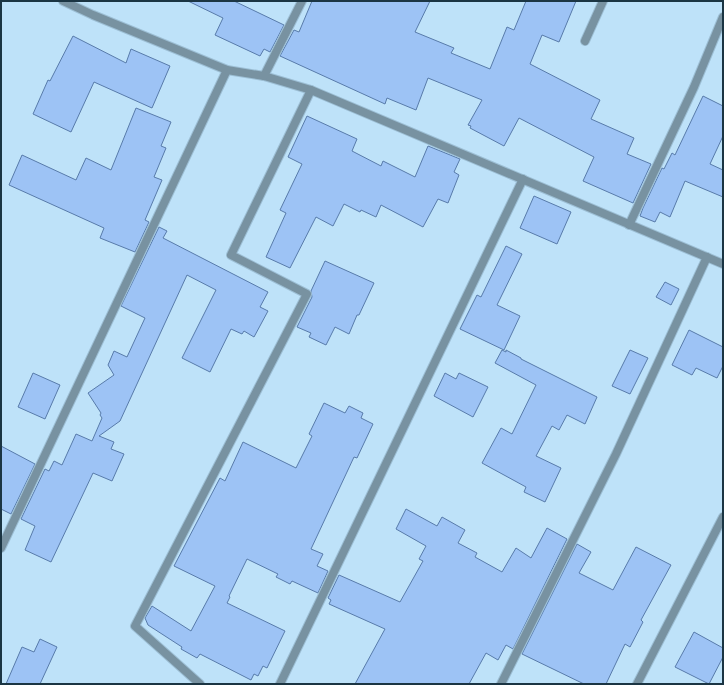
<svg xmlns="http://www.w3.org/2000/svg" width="724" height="685" viewBox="0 0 724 685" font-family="Raleway,sans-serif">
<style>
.building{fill:#9dc3f5;stroke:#587baa}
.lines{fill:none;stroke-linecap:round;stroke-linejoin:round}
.lane-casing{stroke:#9dbfd5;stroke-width:10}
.street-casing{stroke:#9dbfd5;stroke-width:10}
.lane{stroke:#7892a1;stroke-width:8}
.street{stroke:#7892a1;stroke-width:8}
</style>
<rect width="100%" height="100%" fill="#bee2f9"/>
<g class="building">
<polygon points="188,1 234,1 284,25 270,52 264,49 260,56 215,35 223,18"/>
<polygon points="312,1 430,1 415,32 454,48 451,53 490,69 507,27 514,30 526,1 576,1 559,42 542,35 530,64 600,100 591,119 634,138 627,154 651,164 633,203 583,181 594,157 519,118 504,146 470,128 471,126 468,125 482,100 428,78 416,110 387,98 385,104 280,56 294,30 299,32"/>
<polygon points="73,36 126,63 131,49 170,66 152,108 94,82 71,132 33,114 48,80 50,81"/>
<polygon points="703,96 723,106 723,136 710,164 723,170 723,197 685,181 670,217 660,212 655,222 640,216 643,208 662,168 664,169 672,153 675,155"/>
<polygon points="136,108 171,122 161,146 166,148 154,177 162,180 145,220 149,222 135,252 100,238 104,228 9,185 22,155 76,180 86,158 111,170"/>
<polygon points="307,116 357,139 352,151 381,166 383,161 415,177 428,146 460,159 454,172 459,175 448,203 438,199 423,227 381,205 376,217 361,210 360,212 344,204 333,226 316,217 290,268 266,257 286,213 280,210 302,164 288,157"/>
<polygon points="534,196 571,212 557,244 520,228"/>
<polygon points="159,227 167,231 163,238 268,292 260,307 268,311 254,337 244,331 242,334 231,329 210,372 182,358 216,290 187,275 120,421 99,436 114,442 111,449 124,454 112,481 93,473 51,562 25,550 35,526 21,519 45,469 49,471 54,461 62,465 76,434 92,441 102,418 100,415 101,413 88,393 114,375 108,365 114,351 127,357 145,318 121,306"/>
<polygon points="506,246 522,254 497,305 520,316 504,350 460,329 477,295 481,297"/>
<polygon points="325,261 374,283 359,315 357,315 349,334 335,327 326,345 309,337 311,333 297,327 312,297 311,291"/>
<polygon points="665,282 679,289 671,305 656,297"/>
<polygon points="689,330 723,347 723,366 717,378 696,368 692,375 672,365"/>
<polygon points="502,350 506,352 506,350 521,358 521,359 597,397 585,424 567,415 559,430 552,426 536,456 561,468 545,502 524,492 526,487 482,463 501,428 512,434 536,385 495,363"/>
<polygon points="630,350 648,358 630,394 612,386"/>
<polygon points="33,373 60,385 45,419 18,407"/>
<polygon points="445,373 456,379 459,373 488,387 473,417 434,396"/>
<polygon points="324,403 345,413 349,406 363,413 361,418 373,424 357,458 354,457 311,549 323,554 317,566 328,571 318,593 292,581 290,584 276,577 278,574 247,559 229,596 230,597 227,603 285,631 267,668 263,666 258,676 254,674 251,680 200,654 197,658 181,649 182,647 148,625 145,618 152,606 191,631 215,586 174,566 220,478 225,481 243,442 296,468 312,436 309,434"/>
<polygon points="1,446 35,464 11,514 1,509"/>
<polygon points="406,509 437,526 442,517 465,530 458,543 477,553 475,557 502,572 516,548 531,558 547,528 567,539 513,649 506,645 498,660 486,653 469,684 355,684 385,629 329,604 331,600 328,598 339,575 400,602 423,561 419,559 426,546 396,529"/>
<polygon points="577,544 591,552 579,573 613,590 636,547 671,565 641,620 643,622 630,647 625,644 606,684 584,684 522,654"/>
<polygon points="694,632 723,648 723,657 709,684 675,667"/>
<polygon points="40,639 57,647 40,684 6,684 22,647 34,652"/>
</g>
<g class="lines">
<defs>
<polyline id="lane" points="1,548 227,70"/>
<g id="street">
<polyline points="63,1 93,15 227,70 264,76 311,90 723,264"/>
<polyline points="585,41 603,1"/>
<polyline points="264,76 302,1"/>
<polyline points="629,225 694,87 723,17"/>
<polyline points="200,684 135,626 307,294 231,255 311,90"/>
<polyline points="280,684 523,179"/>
<polyline points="501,684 616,454 707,257"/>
<polyline points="637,684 723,517"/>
</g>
</defs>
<use href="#lane" class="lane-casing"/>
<use href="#street" class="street-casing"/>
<use href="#lane" class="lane"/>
<use href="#street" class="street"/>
</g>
<rect width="724" height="685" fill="none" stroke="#1b3543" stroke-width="4"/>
</svg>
